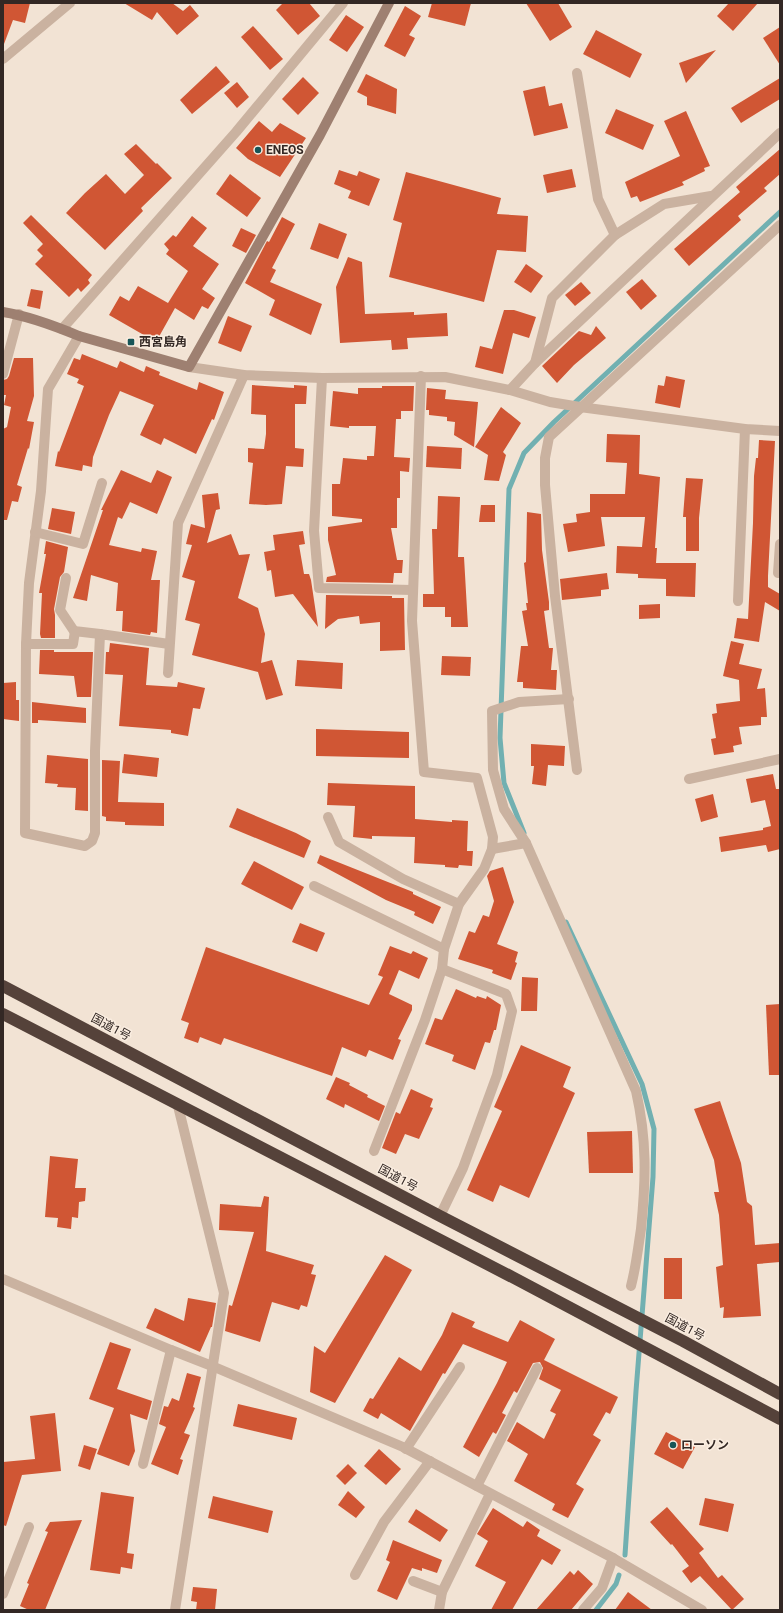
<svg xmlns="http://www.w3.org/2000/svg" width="783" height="1613" viewBox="0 0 783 1613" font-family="Roboto,'Noto Sans JP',sans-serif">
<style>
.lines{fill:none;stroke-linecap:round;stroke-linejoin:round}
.stream{stroke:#71b0b1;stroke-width:5}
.building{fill:#d05634}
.street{stroke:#cab2a0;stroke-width:10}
.secondary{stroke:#9e8071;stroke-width:10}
.highway{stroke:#55423a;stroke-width:12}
.poi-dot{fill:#175557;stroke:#faede0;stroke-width:1.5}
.labels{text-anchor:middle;stroke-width:3;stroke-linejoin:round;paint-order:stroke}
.poi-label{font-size:12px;font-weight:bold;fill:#332824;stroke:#faede0;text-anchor:start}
.street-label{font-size:12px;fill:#332824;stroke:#faede0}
</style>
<rect width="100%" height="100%" fill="#f2e3d4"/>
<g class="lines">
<g class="stream">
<polyline points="524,833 504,783 500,738 509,489 524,453 554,422 780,212"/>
<polyline points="566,922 642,1084 654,1129 653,1177 636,1391 625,1555"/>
<polyline points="596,1610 616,1584 619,1575"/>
</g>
</g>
<g class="building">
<polygon points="3,3 30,3 25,23 13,20 4,44"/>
<polygon points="124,3 172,3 183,11 190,5 199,16 177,35 157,12 152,20"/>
<polygon points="283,3 309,3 320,16 298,35 276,10"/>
<polygon points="432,3 471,3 465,26 428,17"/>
<polygon points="526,3 558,3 572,27 550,41"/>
<polygon points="729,3 758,3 733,31 717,16"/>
<polygon points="405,6 421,16 409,35 415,38 405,57 384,46"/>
<polygon points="346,15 364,27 347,52 329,40"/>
<polygon points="253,26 283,59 270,70 241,37"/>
<polygon points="780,27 780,65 763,38"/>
<polygon points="596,30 642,54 630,78 583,54"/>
<polygon points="716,50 686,83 679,63"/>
<polygon points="216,66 230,82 192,114 180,100"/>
<polygon points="366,74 397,89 396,114 367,105 367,97 357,92"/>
<polygon points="303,77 319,93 298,115 282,99"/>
<polygon points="780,78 780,99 741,123 731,108"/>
<polygon points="237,82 249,97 237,108 224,93"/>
<polygon points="545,86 549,106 562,103 568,128 534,136 523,91"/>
<polygon points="616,109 654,125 643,150 605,133"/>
<polygon points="686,111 710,166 704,168 705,171 682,182 684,185 640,202 637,196 631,198 625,182 680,156 664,121"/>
<polygon points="259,121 272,132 280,123 306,138 280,177 248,159 236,148"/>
<polygon points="136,144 156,164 157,163 172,178 141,208 143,211 105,250 66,213 85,193 106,174 125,194 144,175 124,154"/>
<polygon points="780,149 780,174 764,188 767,191 738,216 741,220 689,266 674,249 740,192 736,187"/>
<polygon points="572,169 576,187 547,193 543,175"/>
<polygon points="339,170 357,176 359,171 380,179 369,206 348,198 351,191 334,184"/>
<polygon points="406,172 501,198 497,214 528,216 526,252 497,250 484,302 389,277 402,223 393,220"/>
<polygon points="230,174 261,198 247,217 216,194"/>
<polygon points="31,215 92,275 88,280 90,283 81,292 78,288 69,297 35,264 43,256 37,250 43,244 23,223"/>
<polygon points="192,216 207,228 193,246 219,264 202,289 215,298 208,309 202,306 194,320 175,308 156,342 109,315 120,296 129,301 138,286 168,303 188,271 166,254 169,250 164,244 173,235 176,237"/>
<polygon points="282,217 295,224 272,268 276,270 270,282 322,304 311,335 269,315 275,300 245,283 267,241 269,242"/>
<polygon points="319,223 347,234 338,259 310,249"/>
<polygon points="241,228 256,235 246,253 232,246"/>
<polygon points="348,257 362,262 365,314 414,312 414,315 447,313 448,336 407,338 408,349 392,350 391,340 340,343 336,287"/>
<polygon points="526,264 543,276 531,293 514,282"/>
<polygon points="642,279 657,296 641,310 626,292"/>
<polygon points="581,282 591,293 575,306 565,295"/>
<polygon points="31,289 43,291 40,309 27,306"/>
<polygon points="504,310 514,310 536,317 529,338 513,333 503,374 475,367 480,346 492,349"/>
<polygon points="228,316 252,326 241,352 218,343"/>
<polygon points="596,326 606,338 574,365 557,383 542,366 579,331 591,335"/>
<polygon points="82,354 117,368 120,361 144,372 146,366 160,372 159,375 197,390 199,382 224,392 214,420 212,419 196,454 164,438 161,445 140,435 154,405 120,391 109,415 93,457 92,467 83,465 82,471 55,466 58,451 59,452 84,386 77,383 79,379 67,374 74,358 80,360"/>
<polygon points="14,358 33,358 34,396 27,421 34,422 29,449 28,448 17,485 22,487 18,502 12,501 7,520 3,520 3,429 7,427 11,407 4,405 6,395 3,395 3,380 7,379 9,376"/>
<polygon points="666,376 685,380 680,408 655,403 658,385 664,386"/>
<polygon points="252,385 294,388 294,385 307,386 306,404 295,404 295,448 304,449 303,467 286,466 282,504 266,505 249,504 253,463 248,462 248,448 264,449 266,434 266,415 251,414"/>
<polygon points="382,386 414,386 413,411 401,411 401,419 396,419 394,457 410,458 409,472 400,471 400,498 397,498 397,528 391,528 397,560 403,560 402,573 394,573 393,583 326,582 327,577 336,575 328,540 328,527 362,522 362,519 332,516 332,484 340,484 343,458 367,460 367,456 374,456 376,426 349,426 349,428 330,426 333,391 358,394 358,388 382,388"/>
<polygon points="427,388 446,390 445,399 478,402 474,447 454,435 455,422 447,421 447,417 429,415 429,410 426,410"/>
<polygon points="501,407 521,423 503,452 506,455 499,481 484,480 488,455 475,447"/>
<polygon points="607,434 640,435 639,474 660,477 655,548 657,548 656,563 696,563 695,597 666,596 666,579 638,578 638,574 616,573 617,546 642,547 645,517 601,517 605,546 568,552 563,524 577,522 576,514 590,512 590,494 625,494 627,463 606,462"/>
<polygon points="759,440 775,441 768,576 768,587 780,594 780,611 765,602 759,642 734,638 737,618 748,619 753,523 754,476 756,458 758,458"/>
<polygon points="427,446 462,448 461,469 426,467"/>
<polygon points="121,470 151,483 157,470 172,477 157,514 130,502 122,519 118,517 109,545 141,552 142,548 157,551 151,580 160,580 157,633 151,632 150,635 122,631 123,611 116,611 118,583 91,575 87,601 73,598 103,510 101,510"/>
<polygon points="686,478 703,479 699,518 699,551 686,551 686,517 683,517"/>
<polygon points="218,493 220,509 216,510 207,543 231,534 239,555 250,554 238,598 258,608 265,634 261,663 272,660 283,695 266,700 258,672 192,655 200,624 185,620 195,581 182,577 192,545 186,544 191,524 205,528 202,495"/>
<polygon points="438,496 460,497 458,557 464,557 468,627 451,627 451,617 445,617 445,607 423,607 423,594 434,594 432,529 437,529"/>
<polygon points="481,505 495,505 495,522 479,522"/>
<polygon points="52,508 75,512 71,534 48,529"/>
<polygon points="527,512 541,514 542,550 549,602 549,610 544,611 549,648 553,648 551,670 557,670 556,690 523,688 523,682 517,682 521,646 528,646 522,611 527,610 526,603 528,603 524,563 526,562"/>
<polygon points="303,531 305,544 299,545 304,574 309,574 311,580 318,627 293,594 275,597 271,570 267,571 264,552 275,550 273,535"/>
<polygon points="46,541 68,547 64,572 60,577 54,609 55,615 55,638 41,638 40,634 42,593 39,593 46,554 44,554"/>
<polygon points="607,573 609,589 601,590 601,596 562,600 560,579"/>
<polygon points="326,595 392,596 392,598 404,598 405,650 380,651 380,622 360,624 359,616 338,619 325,629"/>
<polygon points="660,604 660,618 639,619 639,605"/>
<polygon points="731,641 744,644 739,664 762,669 757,689 765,688 767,717 761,717 761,725 739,727 742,744 733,746 734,752 714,755 711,739 716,738 712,714 717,713 716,704 740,701 739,680 723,676"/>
<polygon points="110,643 149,648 146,685 177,687 178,682 205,688 200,709 193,708 188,736 171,733 171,730 119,726 123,675 105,674 106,652 109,652"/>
<polygon points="40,650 54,650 54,652 93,652 91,697 77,697 74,676 39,674"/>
<polygon points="442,656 471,657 470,676 441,675"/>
<polygon points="297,660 343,663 342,689 295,686"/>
<polygon points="16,682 16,700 19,700 19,721 3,719 3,683"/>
<polygon points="32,702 86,708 86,723 38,720 38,723 32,723"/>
<polygon points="316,729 409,732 409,758 316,756"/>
<polygon points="531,744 565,746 564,766 548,765 546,786 532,784 534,766 531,766"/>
<polygon points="124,754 159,758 157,777 122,773"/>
<polygon points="47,755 88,759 88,811 75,810 76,788 57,787 58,784 45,783"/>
<polygon points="102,760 120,761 118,802 164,803 164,826 125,825 125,822 106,821 106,817 102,816"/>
<polygon points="773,774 776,789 780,789 780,849 768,852 766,845 721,852 719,837 763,830 763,828 771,826 765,800 751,803 746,779"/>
<polygon points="328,783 415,786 415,819 452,822 452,820 468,821 467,851 473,851 472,866 459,865 458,868 445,867 445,865 414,863 415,837 372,836 372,839 353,837 355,806 327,805"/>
<polygon points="713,794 718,817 701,822 695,799"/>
<polygon points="237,808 296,833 311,841 304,858 229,827"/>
<polygon points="320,855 413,892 413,894 441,907 433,924 414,915 415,912 386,900 317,863"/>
<polygon points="254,861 304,887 292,910 241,884"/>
<polygon points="503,867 514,902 497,944 518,952 515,962 517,963 511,980 492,973 493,970 458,959 469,931 475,933 483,915 489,917 494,901 487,876 490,871"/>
<polygon points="300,923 325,933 317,952 292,942"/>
<polygon points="390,946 411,954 413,951 428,958 419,979 399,970 389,994 412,1005 412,1010 398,1039 401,1040 393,1060 369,1050 366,1057 342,1047 332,1076 224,1038 221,1045 200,1037 198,1043 184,1038 189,1023 181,1020 206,947 369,1005 383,977 378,975"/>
<polygon points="522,977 538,978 537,1011 521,1011"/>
<polygon points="456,989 476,998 477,996 486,999 487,996 501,1005 496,1030 494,1030 490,1043 485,1042 475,1070 452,1061 454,1055 425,1044 435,1018 442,1020"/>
<polygon points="780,1004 780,1075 769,1075 766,1005"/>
<polygon points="521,1045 571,1067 563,1087 575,1093 529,1198 500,1185 493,1202 467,1190 502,1111 494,1107"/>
<polygon points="336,1077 350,1083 349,1085 368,1095 367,1097 385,1106 379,1121 345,1104 344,1108 326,1099"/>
<polygon points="411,1089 433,1099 430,1107 433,1108 419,1139 405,1134 396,1154 382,1148 396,1112 400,1114"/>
<polygon points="720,1101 741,1163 747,1202 752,1206 755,1245 780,1243 780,1262 757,1264 761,1316 723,1318 724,1307 720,1308 716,1267 723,1265 719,1215 714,1192 719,1192 714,1160 694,1109"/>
<polygon points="632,1131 633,1173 589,1173 587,1132"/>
<polygon points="50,1156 78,1159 75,1188 86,1188 85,1201 79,1202 78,1218 72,1217 71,1229 57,1227 58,1218 45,1217"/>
<polygon points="264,1196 269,1197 266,1251 314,1265 311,1274 316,1275 307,1307 301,1305 299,1310 272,1302 260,1342 225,1331 229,1305 232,1306 254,1232 219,1230 220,1204 261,1207"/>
<polygon points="385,1255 412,1270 335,1403 310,1392 314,1346 325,1353"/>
<rect x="664" y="1258" width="18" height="41"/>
<polygon points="188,1298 216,1303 212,1327 211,1327 200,1352 146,1328 155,1308 184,1321"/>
<polygon points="452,1312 475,1322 472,1327 508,1342 520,1320 555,1339 544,1360 618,1397 610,1414 606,1412 593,1435 601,1440 576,1484 584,1489 568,1518 552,1510 555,1504 514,1481 528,1454 507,1441 517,1422 544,1439 556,1414 550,1411 561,1390 539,1379 543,1368 540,1362 533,1363 517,1393 514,1391 502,1413 506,1415 496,1434 493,1432 479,1457 463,1447 497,1383 507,1362 463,1344 445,1374 443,1373 410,1431 381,1413 378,1419 363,1411 370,1398 373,1399 399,1357 421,1371 442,1335"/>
<polygon points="110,1342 131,1349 117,1389 152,1401 147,1420 130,1414 135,1451 129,1466 97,1454 114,1408 89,1399"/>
<polygon points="187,1373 201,1377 193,1407 195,1408 184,1433 190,1435 180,1459 183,1460 178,1475 151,1464 166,1427 159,1424 164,1406 168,1407 172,1398 179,1401"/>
<polygon points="238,1404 297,1418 292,1440 233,1426"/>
<polygon points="55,1413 61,1471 22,1475 6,1526 3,1525 3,1462 35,1459 30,1416"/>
<polygon points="666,1432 695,1447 683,1469 654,1454"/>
<polygon points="84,1445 97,1449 90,1470 78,1466"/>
<polygon points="379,1449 401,1469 386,1485 364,1466"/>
<polygon points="348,1464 357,1473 345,1485 336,1476"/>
<polygon points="348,1491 365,1507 356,1518 338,1505"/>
<polygon points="101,1492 134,1497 127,1553 134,1554 132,1569 121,1567 120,1574 90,1570"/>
<polygon points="213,1496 273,1511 268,1533 208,1518"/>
<polygon points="705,1498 734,1504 728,1532 699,1525"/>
<polygon points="667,1507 704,1549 699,1553 718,1578 722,1575 744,1599 732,1610 700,1576 691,1583 682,1571 689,1566 672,1544 671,1545 650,1522"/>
<polygon points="493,1508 523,1527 527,1521 540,1530 537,1536 561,1550 552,1565 542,1559 512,1610 491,1610 506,1582 475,1566 488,1541 477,1534"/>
<polygon points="416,1509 448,1530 440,1542 408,1522"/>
<polygon points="82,1520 45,1610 29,1610 20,1606 29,1584 27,1583 48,1532 45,1531 50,1522"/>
<polygon points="393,1540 442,1560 437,1573 422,1568 422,1571 412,1568 397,1600 377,1591 390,1562 386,1560"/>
<polygon points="578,1570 593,1584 571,1610 536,1610 570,1571 574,1575"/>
<polygon points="193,1587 217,1589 215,1610 196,1610 197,1602 191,1601"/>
<polygon points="628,1592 652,1610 615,1610"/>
</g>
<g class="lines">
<g class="street">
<polyline points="3,59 70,3"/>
<polyline points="577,73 598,199 615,235"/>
<polyline points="62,329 236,132 343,3"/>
<polyline points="79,336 48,389 41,491 29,583 26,644 25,833 85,846 92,841 95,833 95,751 100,634 169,644"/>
<polyline points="535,363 780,133"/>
<polyline points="189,367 244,375 322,378 445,377 510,390 550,402 580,407 745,429 780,431"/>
<polyline points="3,374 19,314"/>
<polyline points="322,378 314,531 319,588 413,590"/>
<polyline points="510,390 535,363 552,298 615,235 664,204 711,196"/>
<polyline points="35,532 83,544 102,483"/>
<polyline points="780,544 778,573 780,573"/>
<polyline points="66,578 60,610 74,631 100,634"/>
<polyline points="738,601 745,429"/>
<polyline points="26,644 73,644 75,631"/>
<polyline points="168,673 178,523 244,375"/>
<path d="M569 699 519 702 492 711 493 770 504 809 526 843 636 1091C647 1140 646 1179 641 1229 638 1248 636 1267 631 1286"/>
<polyline points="577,770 555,596 545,485 545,458 549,437 780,225"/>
<polyline points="689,779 780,759"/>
<polyline points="328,817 339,842 403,879 459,904"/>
<polyline points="492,849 526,843"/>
<polyline points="314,886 444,949"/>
<polyline points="374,1151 425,1020 442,969 444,949 459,904 484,869 492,849 493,837 477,778 424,772 412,621 421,376"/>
<polyline points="440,1216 463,1168 497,1075 512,1011 506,994 442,969"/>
<polyline points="3,1279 171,1350 212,1366 403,1447 613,1558 702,1610"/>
<polyline points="406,1449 460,1367"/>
<polyline points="143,1464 171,1350"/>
<polyline points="477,1486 537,1368"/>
<polyline points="355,1575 384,1522 430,1461"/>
<polyline points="413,1581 442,1592"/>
<polyline points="3,1594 29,1527"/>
<polyline points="175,1610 224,1293 178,1106"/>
<polyline points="439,1610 442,1592 490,1494"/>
<polyline points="583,1610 602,1588 613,1558"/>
</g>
<path class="secondary" d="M3 312C29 316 55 326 79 336L189 367 320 135 389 3"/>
<g class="highway">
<polyline points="3,986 440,1216 683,1341 780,1394"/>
<polyline points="3,1014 516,1279 780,1419"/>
</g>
</g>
<g class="poi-dot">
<circle cx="258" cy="150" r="4"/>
<rect x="127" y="338" width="8" height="8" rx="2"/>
<circle cx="673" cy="1445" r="4"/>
</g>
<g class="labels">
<g class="poi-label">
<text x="266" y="154">ENEOS</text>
<text x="139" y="346">西宮島角</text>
<text x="681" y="1449">ローソン</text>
</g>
<g class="street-label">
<text transform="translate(111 1027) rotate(28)" y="4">国道1号</text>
<text transform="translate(398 1178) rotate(28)" y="4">国道1号</text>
<text transform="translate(685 1327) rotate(28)" y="4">国道1号</text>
</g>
</g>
<rect width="783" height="1613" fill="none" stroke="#332824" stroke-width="8"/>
</svg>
